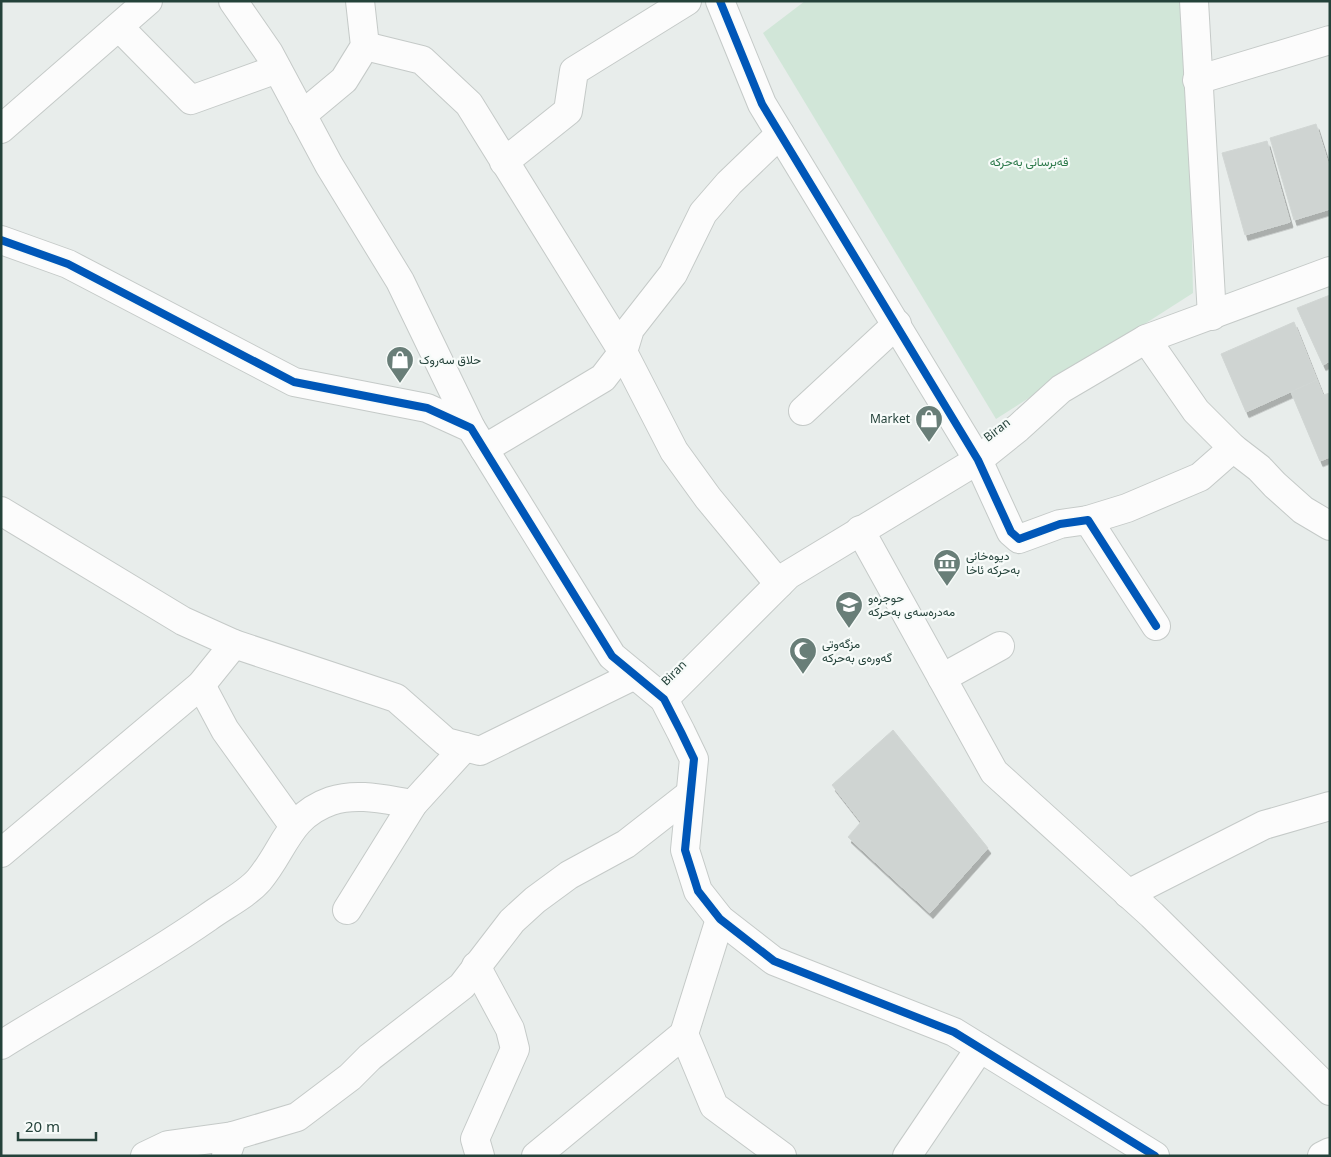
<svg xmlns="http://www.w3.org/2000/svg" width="1331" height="1157" viewBox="0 0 1331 1157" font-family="'Noto Sans',Vazirmatn,sans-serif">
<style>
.green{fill:#d1e6d8}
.building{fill:#cfd4d2;stroke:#d1d6d4;filter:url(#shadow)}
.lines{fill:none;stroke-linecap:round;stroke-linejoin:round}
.minor-casing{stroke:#c5cac8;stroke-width:30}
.minor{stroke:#fcfcfc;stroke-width:28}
.cycleway-casing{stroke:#f7fbf9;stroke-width:11}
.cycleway{stroke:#0057b8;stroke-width:8}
.labels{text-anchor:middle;stroke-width:4.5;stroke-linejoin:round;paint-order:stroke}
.park-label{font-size:12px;fill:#2d7a4b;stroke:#f7fbf9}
.poi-label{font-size:12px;fill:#24423a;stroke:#f7fbf9;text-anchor:start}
.street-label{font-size:12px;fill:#24423a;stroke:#f7fbf9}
</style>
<defs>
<filter id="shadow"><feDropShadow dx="3" dy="5.5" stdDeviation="0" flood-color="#0004"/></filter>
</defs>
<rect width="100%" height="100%" fill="#e8edeb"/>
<polygon class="green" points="805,1 1187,1 1193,293 996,419 763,33"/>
<g class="building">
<polygon points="1316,124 1330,169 1330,209 1294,220 1270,138"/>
<polygon points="1267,141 1290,222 1245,235 1222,153"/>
<polygon points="1330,295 1330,361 1323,365 1297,308"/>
<polygon points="1294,322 1317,380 1246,412 1221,354"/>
<polygon points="1317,380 1323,395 1330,393 1330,457 1320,461 1291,392"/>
<polygon points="893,730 988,848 930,913 848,837 861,822 832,785"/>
</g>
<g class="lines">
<defs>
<g id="minor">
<polyline points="233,1 269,53 329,165 400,281 471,428"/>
<polyline points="720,1 762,104 978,460 1011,532 1019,539 1060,524 1088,520 1156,626"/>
<polyline points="1194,1 1212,316"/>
<polyline points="119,27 191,100 277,69"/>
<polyline points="365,46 422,60 469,104 623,352 674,451 708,498 779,584"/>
<polyline points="1197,80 1330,40"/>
<polyline points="302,115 344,80 365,46 360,1"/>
<polyline points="1,129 148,1"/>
<polyline points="504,162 568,111 574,71 687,1"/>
<polyline points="1,240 68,264 294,382 427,408 471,428 612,656 664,699 681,732 694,759 685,850 698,891 720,919 774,961 954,1032 1155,1156"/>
<polyline points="803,411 897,324"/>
<polyline points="1233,448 1259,468 1275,485 1303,510 1330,526"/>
<polyline points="484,449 603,378 623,352 630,329 673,274 703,213 729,183 780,134"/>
<polyline points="1,511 183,621 234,644 396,698 446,742 480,751 635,675"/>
<polyline points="1088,520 1127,508 1200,477 1233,448 1196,411 1146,339"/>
<polyline points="860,530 994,772 1152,915 1330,1091"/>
<polyline points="942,678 1000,646"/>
<polyline points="201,685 225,730 293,825"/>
<polyline points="664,699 788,575 978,460 1018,428 1061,389 1146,339 1330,271"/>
<polyline points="1,853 201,685 234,644"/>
<polyline points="1128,894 1264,825 1330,806"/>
<polyline points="347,910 413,804 465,747"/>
<polyline points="476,966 510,1029 515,1049 475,1139 480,1156"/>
<polyline points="684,1034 714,1106 782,1156"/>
<path d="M1 1045C70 1002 141 964 207 918 223 906 246 895 259 880 285 849 288 816 331 801 358 792 386 800 413 804"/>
<polyline points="145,1156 168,1145 233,1136"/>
<polyline points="226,1156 233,1136 297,1117 350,1077 370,1057 462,986 512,921 535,900 569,875 626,844 690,794"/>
<polyline points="536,1156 684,1034 720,919"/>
<polyline points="907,1156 980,1048"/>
<polyline points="1322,1156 1330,1152"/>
</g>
</defs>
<use href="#minor" class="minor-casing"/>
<use href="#minor" class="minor"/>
<defs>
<g id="cycleway">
<polyline points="720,1 762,104 978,460 1011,532 1019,539 1060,524 1088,520 1156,626"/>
<polyline points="1,240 68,264 294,382 427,408 471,428 612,656 664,699 681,732 694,759 685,850 698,891 720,919 774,961 954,1032 1155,1156"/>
</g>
</defs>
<use href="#cycleway" class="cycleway-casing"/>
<use href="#cycleway" class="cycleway"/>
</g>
<defs>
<symbol id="shop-pin" viewBox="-11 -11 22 30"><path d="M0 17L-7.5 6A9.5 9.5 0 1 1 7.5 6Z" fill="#697e78" stroke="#f7fbf9"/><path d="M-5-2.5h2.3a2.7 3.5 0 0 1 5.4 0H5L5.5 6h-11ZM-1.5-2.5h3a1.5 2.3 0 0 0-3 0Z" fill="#fff"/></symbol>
<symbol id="museum-pin" viewBox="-11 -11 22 30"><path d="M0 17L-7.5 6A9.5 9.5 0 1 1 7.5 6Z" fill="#697e78" stroke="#f7fbf9"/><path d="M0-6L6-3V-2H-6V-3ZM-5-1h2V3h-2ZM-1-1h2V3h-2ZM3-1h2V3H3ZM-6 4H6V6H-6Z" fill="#fff"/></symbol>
<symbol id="school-pin" viewBox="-11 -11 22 30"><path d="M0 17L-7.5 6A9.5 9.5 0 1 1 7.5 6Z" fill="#697e78" stroke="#f7fbf9"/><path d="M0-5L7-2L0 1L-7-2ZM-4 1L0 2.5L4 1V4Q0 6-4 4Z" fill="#fff"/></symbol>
<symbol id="mosque-pin" viewBox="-11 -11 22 30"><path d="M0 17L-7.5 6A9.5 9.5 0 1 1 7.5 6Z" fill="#697e78" stroke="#f7fbf9"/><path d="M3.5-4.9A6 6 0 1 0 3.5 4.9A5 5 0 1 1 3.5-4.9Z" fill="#fff"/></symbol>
</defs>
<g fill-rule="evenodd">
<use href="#shop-pin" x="384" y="344" width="32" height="43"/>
<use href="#shop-pin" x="913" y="403" width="32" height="43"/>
<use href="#museum-pin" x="931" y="547" width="32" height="43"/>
<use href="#school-pin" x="833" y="589" width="32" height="43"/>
<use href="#mosque-pin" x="787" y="635" width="32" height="43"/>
</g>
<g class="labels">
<g class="park-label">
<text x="1029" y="166">قەبرسانی بەحرکە</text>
</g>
<g class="poi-label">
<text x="419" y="364">حلاق سەروک</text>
<text x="910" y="423" text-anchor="end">Market</text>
<text x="966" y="560">دیوەخانی<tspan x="966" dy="14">بەحرکە ئاخا</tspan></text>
<text x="868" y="602">حوجره‌و<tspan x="868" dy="14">مه‌دره‌سه‌ی به‌حرکه</tspan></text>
<text x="822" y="648">مزگەوتی<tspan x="822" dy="14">گەورەی بەحرکە</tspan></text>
</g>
<g class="street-label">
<text transform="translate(997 430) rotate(-38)" y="4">Biran</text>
<text transform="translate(674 673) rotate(-45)" y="4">Biran</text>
</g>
</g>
<rect width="1331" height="1157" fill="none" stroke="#24423a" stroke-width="5"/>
<path d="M18 1132v8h78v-8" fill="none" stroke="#24423a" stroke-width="2.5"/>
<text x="25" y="1132" font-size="15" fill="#24423a" stroke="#f7fbf9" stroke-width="4" paint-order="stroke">20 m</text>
</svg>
